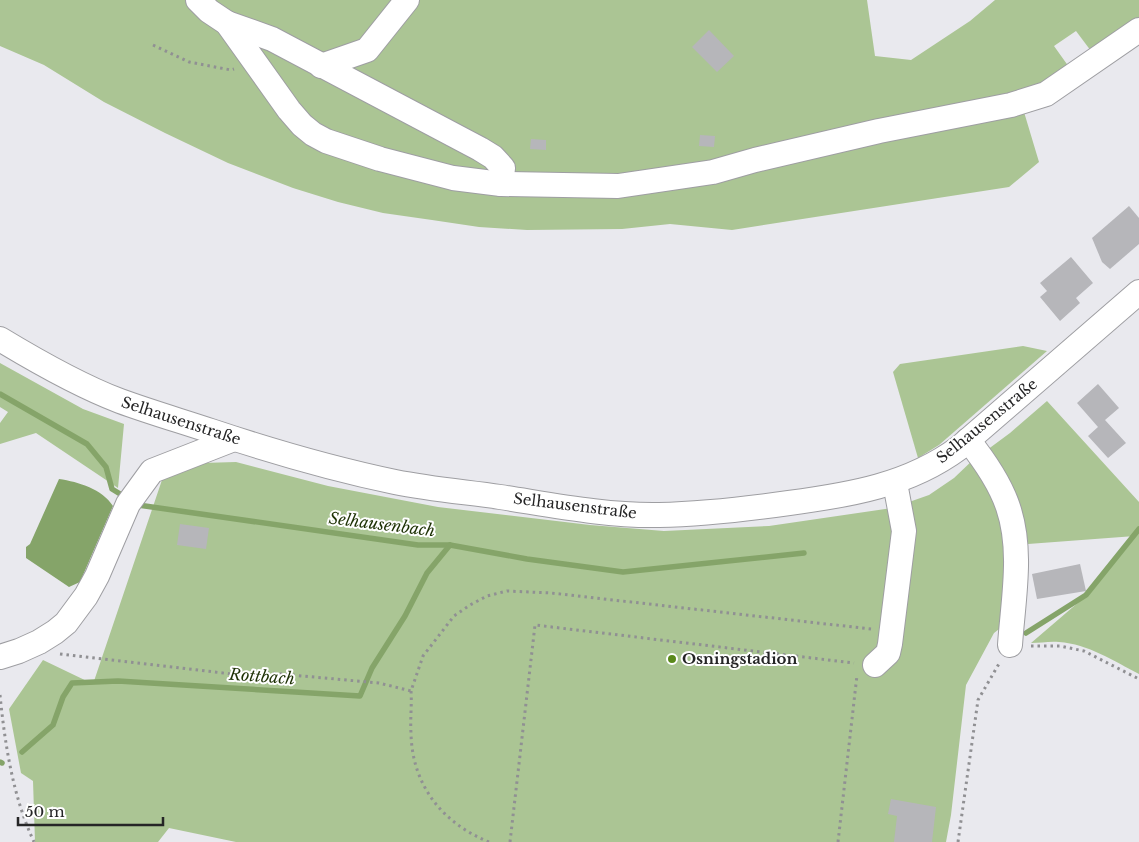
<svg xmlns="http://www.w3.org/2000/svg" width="1139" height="842" viewBox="0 0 1139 842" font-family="'Libre Baskerville',serif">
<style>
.green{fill:#abc594}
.water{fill:#85a469}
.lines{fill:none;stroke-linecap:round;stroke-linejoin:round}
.stream{stroke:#85a469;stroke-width:5.5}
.building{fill:#b6b6ba}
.minor-casing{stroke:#9e9ea2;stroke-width:26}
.path{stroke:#909093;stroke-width:3;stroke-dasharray:2.5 4;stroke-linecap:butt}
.minor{stroke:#fff;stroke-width:24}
.poi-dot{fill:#5a891b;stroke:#fff;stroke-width:2}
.labels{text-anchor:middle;stroke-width:4;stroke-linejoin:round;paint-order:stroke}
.street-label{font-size:15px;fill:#252526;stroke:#fff}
.poi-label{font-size:15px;font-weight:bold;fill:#252526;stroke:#fff;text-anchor:start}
.water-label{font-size:16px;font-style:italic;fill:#1d3104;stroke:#fff}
</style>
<rect width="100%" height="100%" fill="#e9e9ee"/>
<g class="green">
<polygon points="0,0 867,0 875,56 911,60 970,21 995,0 1139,0 1139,19 1091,51 1076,31 1054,46 1069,67 1024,112 1039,162 1009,187 732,230 670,224 622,229 527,230 479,227 432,220 383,213 338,202 293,188 228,163 165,133 104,102 44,65 0,46"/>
<polygon points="1023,346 1047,351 939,445 918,458 893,372 900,364"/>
<polygon points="0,363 83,409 124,424 118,488 36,433 0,444 0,423 8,412 0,407"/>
<path d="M1047 401 1139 502V674C1114 661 1088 644 1059 642 1050 641 1040 643 1031 643L1087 595 1135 536 1028 544 1025 525 987 450 1010 433Z"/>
<polygon points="975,458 1010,528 1003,626 994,633 966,685 951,815 946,842 236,842 169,828 158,842 35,842 33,781 21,773 9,709 43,660 93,684 163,477 202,463 236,462 328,486 438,507 590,525 664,531 769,526 892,508 929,495 954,478"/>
</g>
<path class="water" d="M59 479C79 482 102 489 113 506L80 582 69 587 26 558V547L30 544Z"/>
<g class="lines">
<g class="stream">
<polyline points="0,394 87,444 106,467 112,489 125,497"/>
<polyline points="135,503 138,505 418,545 450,545 527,559 623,572 804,553"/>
<polyline points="1026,633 1086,595 1139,529"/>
<polyline points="22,752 53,725 63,697 72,683 118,681 360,696 372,668 405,616 427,573 450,545"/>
<polyline points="0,762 2,763"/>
</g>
</g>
<g class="building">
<polygon points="709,30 734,56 717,72 692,47"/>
<polygon points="700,135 715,136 714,147 699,146"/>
<polygon points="531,139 546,140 546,150 530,149"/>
<polygon points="1129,206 1139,218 1139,244 1110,269 1102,262 1092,238"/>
<polygon points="1071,257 1093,283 1076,298 1080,303 1060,321 1040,297 1047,291 1040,283"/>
<polygon points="1098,384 1119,408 1105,420 1126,443 1108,458 1088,436 1098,427 1077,403"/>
<polygon points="180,524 209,528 206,549 177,545"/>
<polygon points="1080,564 1086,591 1037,599 1032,574"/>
<polygon points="891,799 936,807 932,842 894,842 897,816 888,814"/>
</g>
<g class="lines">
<defs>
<g id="minor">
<polyline points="198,0 209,11 227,23 289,110 302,125 313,134 326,141 380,159 453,178 501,184 618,186 713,172 755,160 879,131 1011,105 1046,94 1139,30"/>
<polyline points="227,23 272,39 480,149 493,157 503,168 501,184"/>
<polyline points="321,66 367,50 407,0"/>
<path d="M0 339C38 362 78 385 120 401 150 412 181 421 211 431 271 451 333 469 395 482 430 489 465 492 500 497 552 505 606 516 659 515 703 514 746 509 789 503 850 495 909 485 959 448L1139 292"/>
<path d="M968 440C984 460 1000 483 1008 507 1023 551 1013 600 1010 645"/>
<polyline points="0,657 19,651 39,642 55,632 66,623 86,596 97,576 128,504 152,471 234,439"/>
<polyline points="875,665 888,653 890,644 904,531 895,483"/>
</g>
</defs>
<use href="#minor" class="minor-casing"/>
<g class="path">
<polyline points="153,45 189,62 231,70 234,69"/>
<polyline points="1031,646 1060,646 1084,651 1139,679"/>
<polyline points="60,654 240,675 259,672 379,683 411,691 423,656 454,616 470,605 487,596 507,591 551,593 871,629"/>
<path d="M411 691C412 705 410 719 411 733 412 785 442 823 489 842"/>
<path d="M0 695C5 745 13 797 34 842"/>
<polyline points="510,842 535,625 854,663"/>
<polyline points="838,842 857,675"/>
<polyline points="958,842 978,700 1000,662"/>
</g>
<use href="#minor" class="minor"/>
</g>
<circle class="poi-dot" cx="672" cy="659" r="5"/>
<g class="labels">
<g class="street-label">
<text transform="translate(181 421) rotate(18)" y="5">Selhausenstraße</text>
<text transform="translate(987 421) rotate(-39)" y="5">Selhausenstraße</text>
<text transform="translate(575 506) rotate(7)" y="5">Selhausenstraße</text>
</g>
<g class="poi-label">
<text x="682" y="664">Osningstadion</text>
</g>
<g class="water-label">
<text transform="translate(382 524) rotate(7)" y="6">Selhausenbach</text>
<text transform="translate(262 676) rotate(4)" y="6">Rottbach</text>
</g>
</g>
<path d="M18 817v8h145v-8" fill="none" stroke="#252526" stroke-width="2.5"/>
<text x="25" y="817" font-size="15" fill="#252526" stroke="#ffffff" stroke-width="4" paint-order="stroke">50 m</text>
</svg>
